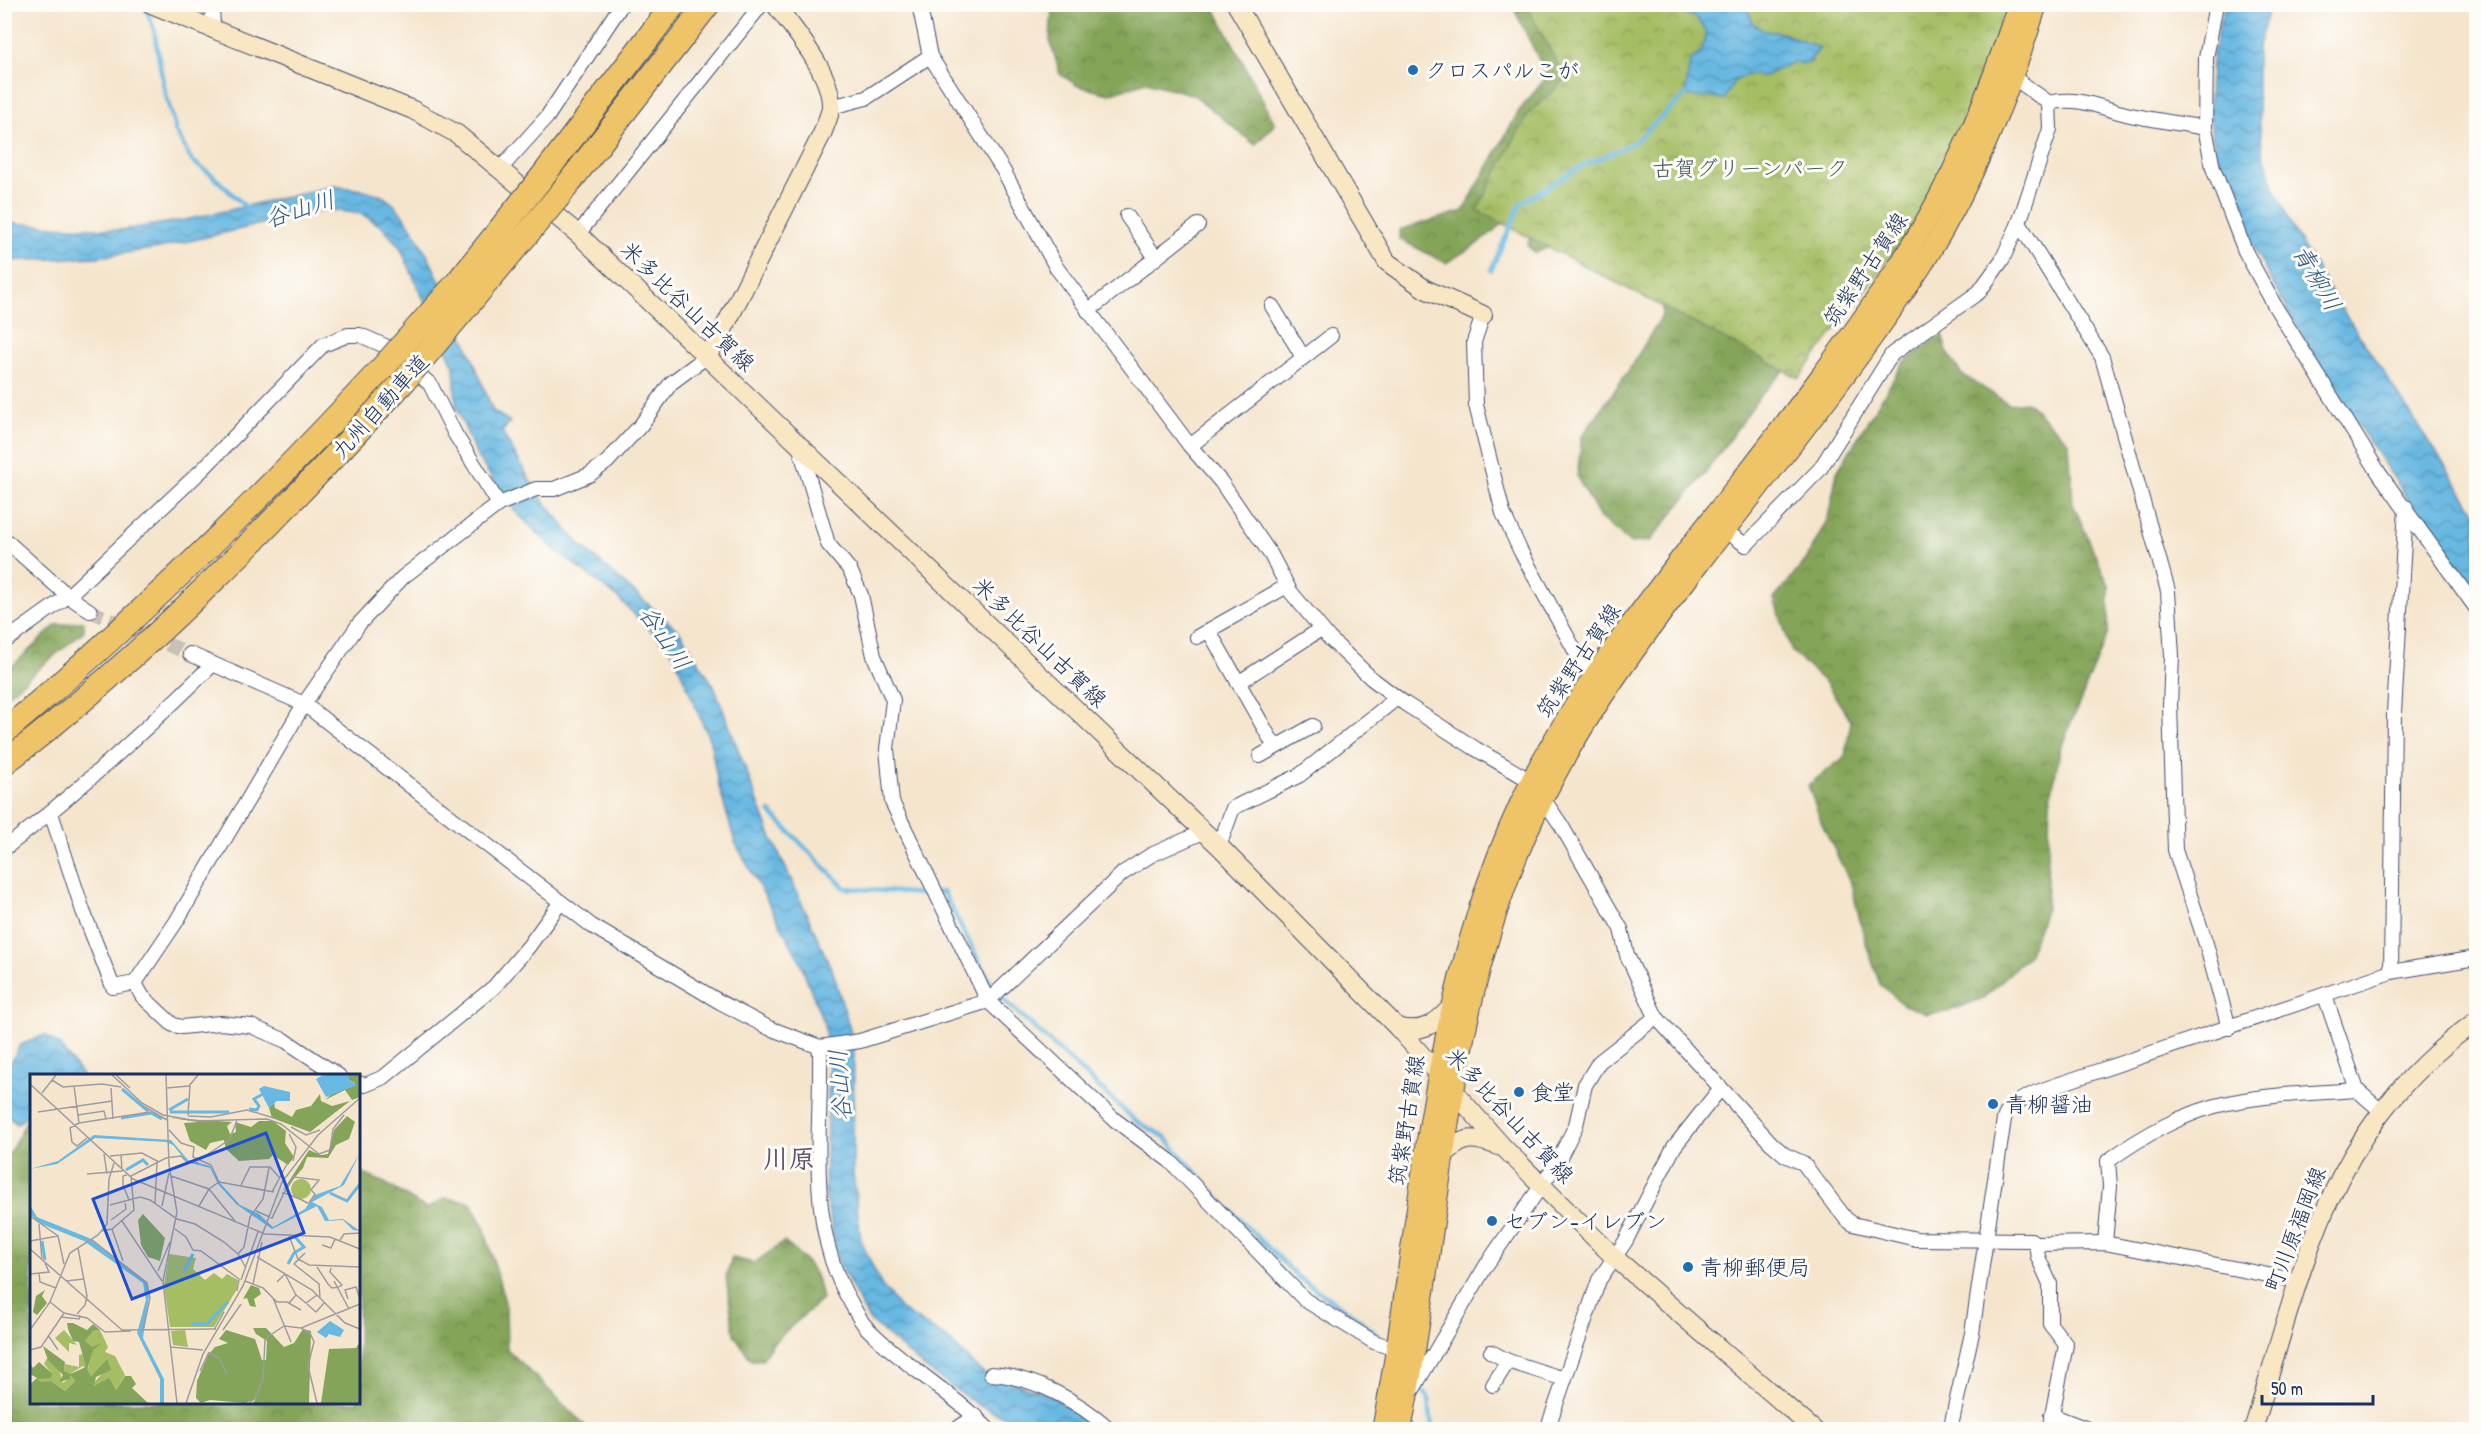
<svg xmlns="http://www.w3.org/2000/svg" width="2481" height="1434" viewBox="0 0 2481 1434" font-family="'Patrick Hand','Klee One',sans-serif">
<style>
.forest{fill:url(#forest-crowns);stroke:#506a5c;stroke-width:1.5}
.park{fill:url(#park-crowns);stroke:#607660;stroke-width:1.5}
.water{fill:url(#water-waves);stroke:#4174a0;stroke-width:1.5}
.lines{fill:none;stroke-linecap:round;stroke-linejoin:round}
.stream{stroke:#67b8e2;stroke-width:4.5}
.street-tunnel{stroke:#c9c1b7;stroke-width:14;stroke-dasharray:14 7;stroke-linecap:butt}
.street-casing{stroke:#3c4a6f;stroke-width:16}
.secondary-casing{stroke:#3c4a6f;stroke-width:20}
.primary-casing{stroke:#3c4a6f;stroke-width:22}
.highway-casing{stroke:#3c4a6f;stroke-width:26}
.street{stroke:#fff;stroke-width:14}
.secondary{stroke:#f9e7c3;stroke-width:18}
.primary{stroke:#efc469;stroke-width:20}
.highway{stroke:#efc469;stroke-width:24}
.highway-bridge-casing{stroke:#3c4a6f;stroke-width:26;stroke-linecap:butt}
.highway-bridge{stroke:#efc469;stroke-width:24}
.poi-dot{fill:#1f6fb2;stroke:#fdfcf7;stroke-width:2}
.labels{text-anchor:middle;stroke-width:6;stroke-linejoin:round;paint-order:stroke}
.poi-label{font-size:22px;fill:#1b2f5e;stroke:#fdfcf7;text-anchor:start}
.park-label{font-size:22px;fill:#445a60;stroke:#fdfcf7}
.street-label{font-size:22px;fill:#1b2f5e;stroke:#fdfcf7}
.water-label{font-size:24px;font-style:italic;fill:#325886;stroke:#fdfcf7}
.quarter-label{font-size:26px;font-weight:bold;fill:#60516b;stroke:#fdfcf7}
.inset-river{fill:none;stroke:#67b8e2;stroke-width:3}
.inset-road{fill:none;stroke:#9e9ca1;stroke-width:1.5}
.view{fill:#1d4ed8;fill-opacity:0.15;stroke:#1d4ed8;stroke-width:3}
.inset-edge{fill:none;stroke:#1b2f5e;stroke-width:3}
</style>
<defs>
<pattern id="forest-crowns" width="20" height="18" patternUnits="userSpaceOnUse" patternTransform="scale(1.5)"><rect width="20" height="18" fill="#84a459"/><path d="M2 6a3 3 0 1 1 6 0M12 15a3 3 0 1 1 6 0" fill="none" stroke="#6b864d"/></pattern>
<pattern id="park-crowns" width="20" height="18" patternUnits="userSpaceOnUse" patternTransform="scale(1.5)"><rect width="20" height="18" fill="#a5bd63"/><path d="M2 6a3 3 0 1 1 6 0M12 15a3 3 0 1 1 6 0" fill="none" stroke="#869a55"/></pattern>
<pattern id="water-waves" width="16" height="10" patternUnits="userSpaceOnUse" patternTransform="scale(1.5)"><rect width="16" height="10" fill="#67b8e2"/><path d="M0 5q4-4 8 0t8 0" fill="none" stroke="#5496ba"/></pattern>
</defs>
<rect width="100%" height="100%" fill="#fdfcf7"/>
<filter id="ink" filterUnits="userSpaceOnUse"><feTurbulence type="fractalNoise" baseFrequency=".0167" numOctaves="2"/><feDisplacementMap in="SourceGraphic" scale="12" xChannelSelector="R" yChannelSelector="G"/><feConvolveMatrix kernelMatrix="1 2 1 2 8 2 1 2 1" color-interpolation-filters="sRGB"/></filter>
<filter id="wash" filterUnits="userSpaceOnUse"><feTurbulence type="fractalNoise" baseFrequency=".008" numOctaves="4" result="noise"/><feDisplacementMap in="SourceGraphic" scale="24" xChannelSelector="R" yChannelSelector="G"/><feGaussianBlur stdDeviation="1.35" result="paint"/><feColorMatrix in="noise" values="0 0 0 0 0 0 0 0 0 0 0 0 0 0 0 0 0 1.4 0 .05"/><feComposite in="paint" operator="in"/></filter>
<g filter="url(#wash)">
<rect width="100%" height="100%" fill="#f5e5cd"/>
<g class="forest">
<polygon points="1052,5 1213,5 1275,124 1255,145 1194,95 1146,82 1109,94 1078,86 1060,74 1050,41"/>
<polygon points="1512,5 1630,5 1534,198 1479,243 1446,263 1399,239 1399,230 1463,211 1519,111 1547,76"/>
<path d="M1699 147 1753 153 1785 147 1850 164 1898 200 1869 270 1798 356 1760 396 1704 475 1650 541 1631 543 1600 518 1577 477 1582 436 1627 373 1662 316 1661 277 1644 236C1598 223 1578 235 1535 253L1527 245 1537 223 1560 212 1616 197 1671 161Z"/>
<polygon points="1942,334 1946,349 1961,374 2009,404 2027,402 2069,442 2073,504 2109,586 2108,633 2060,750 2050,803 2046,908 2028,956 1983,998 1947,1012 1927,1014 1904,1005 1880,984 1866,944 1851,884 1822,824 1808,785 1845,757 1851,721 1827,684 1792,652 1774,599 1806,560 1828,518 1837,472 1903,363"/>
<polygon points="84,621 84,631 5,697 5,673 56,625"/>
<polygon points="31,1112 32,1402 358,1402 359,1172 383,1182 427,1209 445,1198 470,1202 484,1227 506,1306 507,1349 584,1424 585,1429 5,1429 5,1162"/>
<path d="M784 1242C807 1260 817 1270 822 1299L773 1343 762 1360H751L734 1334 726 1277 732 1258 754 1263Z"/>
</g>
<polygon class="park" points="1526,5 2011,5 1934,199 1799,378 1477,210 1528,114 1566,79"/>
<g class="water">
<polygon points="1682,5 1746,5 1753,23 1764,31 1782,33 1820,48 1808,63 1791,63 1765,76 1746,75 1733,82 1725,99 1685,96 1690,61 1702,51 1706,31 1696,17 1684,14"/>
<path d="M2225 5H2270L2257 50V92L2262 150 2273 184 2296 235 2339 305 2476 513V598C2407 497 2335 397 2276 290 2250 241 2222 189 2212 135 2205 93 2212 45 2225 5Z"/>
<path d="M334 186C352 189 372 189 387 199 425 225 474 364 493 411L510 422 502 432 538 494 579 544 680 632 714 686 769 831 833 972 850 1029 854 1052 853 1173 861 1241 882 1286 902 1310 949 1340 978 1369 993 1380H1007L1051 1396 1105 1429H1033L978 1405 925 1368 869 1320 838 1261 825 1192 829 1060 824 1024 799 959 735 842 718 783 710 741 673 653 617 597 553 548 516 512 477 457 456 406 454 367 400 247 381 226 362 214 326 209 159 248 97 257 5 261 4 224 7 223 121 230 185 220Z"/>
<polygon points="45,1035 58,1044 82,1075 32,1076 31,1112 17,1124 8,1117 5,1073 20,1045"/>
</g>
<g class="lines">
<g class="stream">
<polyline points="145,7 154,29 163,83 176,132 192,161 212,175 249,210"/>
<polyline points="1491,270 1521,203 1580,167 1633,143 1689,92"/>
<polyline points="770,812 845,888 923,894 943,892 991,984 1004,1000 1137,1122 1164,1136 1224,1204 1298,1277 1359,1319 1383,1341"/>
<polyline points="1418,1385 1429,1399 1432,1430"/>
</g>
</g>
</g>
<g filter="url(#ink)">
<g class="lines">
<polyline class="street-tunnel" points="90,611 190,654"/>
<defs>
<g id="street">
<polyline points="212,4 213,29"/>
<polyline points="919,4 930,56 1003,170 1056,267 1190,446 1221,482 1271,555 1290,591 1329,638 1371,678 1404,703 1476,749 1531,781 1561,825 1621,929 1627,955 1656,1017 1771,1143 1785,1155 1803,1163 1846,1219 1853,1224 1916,1239 2031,1240 2036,1244 2105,1243 2298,1281"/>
<polyline points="2216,4 2206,58 2205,128 2213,168 2245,251 2276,308 2379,473 2476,608"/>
<polyline points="2013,77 2049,103 2050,129 2019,223 2102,357 2168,591 2172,656 2170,706 2175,850 2207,947 2229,1028"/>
<path d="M2049 103C2078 96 2098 107 2126 114 2152 120 2179 123 2205 128"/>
<polyline points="831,107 866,98 930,56"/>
<polyline points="501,168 547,117 622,4"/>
<polyline points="1127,216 1156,258"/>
<polyline points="578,234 762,4"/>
<polyline points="1272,306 1303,357"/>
<polyline points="1088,311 1198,225"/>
<polyline points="1483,315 1474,342 1476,405 1503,513 1520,550 1580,660 1597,671"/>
<polyline points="1190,446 1331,336"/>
<polyline points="800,448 828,544 850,570 861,595 874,656 893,700 887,749 892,802 988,1001 1115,1120 1170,1161 1305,1300 1374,1342 1395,1349"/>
<polyline points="1725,531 1746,545 1820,469 1892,354 1979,292 2002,260 2019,223"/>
<polyline points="4,539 68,596 90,611"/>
<polyline points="1209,631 1275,747"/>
<polyline points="1197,637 1287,586"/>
<polyline points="4,642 68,596 203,469 323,345 348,335 360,335 385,346 430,384 455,434 499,504"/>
<polyline points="190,654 304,704 592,926 720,1002 769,1028 820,1047 860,1041 988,1001 1123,873 1151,855 1203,832"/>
<polyline points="1238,683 1321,629"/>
<polyline points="1260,756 1313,726"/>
<polyline points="51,813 83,911 113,987 135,983 176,922 304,704 359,624 403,577 499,504 536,489 554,489 589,475 607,462 641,425 671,383 706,357"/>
<polyline points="1219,846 1233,808 1300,775 1397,698"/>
<path d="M4 849C78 792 147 729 213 664"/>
<polyline points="2391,972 2394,713 2406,507"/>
<polyline points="135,983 142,996 173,1025 182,1027 220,1023 251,1026 286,1041 339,1076"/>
<polyline points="2325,996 2357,1090 2381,1111"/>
<path d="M820 1047C822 1132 805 1225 850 1301 855 1310 860 1321 867 1328 904 1366 952 1392 989 1430"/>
<polyline points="358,1083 365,1085 384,1077 494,987 529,946 560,903"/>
<path d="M2105 1243 2110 1186 2108 1161C2142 1136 2187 1111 2228 1103 2270 1094 2314 1093 2357 1090"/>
<polyline points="2036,1244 2038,1257 2050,1284 2050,1324 2066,1345 2049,1430"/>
<polyline points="1491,1352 1508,1361 1564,1379"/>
<path d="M991 1374C1035 1377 1078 1401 1111 1430"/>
<polyline points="1493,1385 1508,1361"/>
<polyline points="1412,1391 1487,1264 1557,1163 1576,1125 1585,1085 1599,1062 1656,1017"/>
<polyline points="2051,1415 2090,1430"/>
<polyline points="955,1430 976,1416"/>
<polyline points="1547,1430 1599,1280 1625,1242 1674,1147 1720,1089"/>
<path d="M1950 1430 1972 1333 2004 1119C2010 1101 2029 1096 2045 1089L2391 972 2476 958"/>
</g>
<g id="secondary">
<polyline points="151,4 413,110 457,134 578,234 1219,846 1397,1027 1504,1148 1614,1257 1814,1430"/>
<polyline points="1236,4 1387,262 1425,289 1483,315"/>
<path d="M706 357 719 338 822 134C825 126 830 115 831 107 832 73 794 30 775 4"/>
<path d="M1397 1027C1420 1034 1435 1025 1450 1008"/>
<path d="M1444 1155C1466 1133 1475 1138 1502 1147"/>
<path d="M2253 1430C2304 1265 2327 1128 2476 1021"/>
</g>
<g id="primary">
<path d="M1382 1430C1425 1210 1428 981 1532 779 1574 698 1629 625 1684 554 1757 459 1833 365 1899 265 1952 184 1988 97 2018 4"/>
<path d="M1401 1430C1444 1217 1444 991 1546 793 1588 710 1645 635 1701 561 1776 465 1854 369 1921 267 1973 186 2008 96 2037 4"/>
</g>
<g id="highway">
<polyline points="539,181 674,4"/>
<polyline points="558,197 708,4"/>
<path d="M4 732C140 618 266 494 386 364"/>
<path d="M4 763C151 652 280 516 404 381"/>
</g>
</defs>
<use href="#street" class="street-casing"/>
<use href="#secondary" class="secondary-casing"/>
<use href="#primary" class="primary-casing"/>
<use href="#highway" class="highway-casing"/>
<use href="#street" class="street"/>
<use href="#secondary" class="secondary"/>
<use href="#primary" class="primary"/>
<use href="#highway" class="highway"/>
<defs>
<g id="highway-bridge">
<polyline points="386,364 457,283 539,181"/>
<polyline points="404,381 558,197"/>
</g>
</defs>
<use href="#highway-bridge" class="highway-bridge-casing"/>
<use href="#highway-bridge" class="highway-bridge"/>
</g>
</g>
<g class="poi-dot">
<circle cx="1413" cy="70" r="6"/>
<circle cx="1519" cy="1092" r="6"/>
<circle cx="1993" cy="1104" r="6"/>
<circle cx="1492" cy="1221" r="6"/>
<circle cx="1688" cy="1267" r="6"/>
</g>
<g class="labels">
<g class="poi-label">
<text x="1425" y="78">クロスパルこが</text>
<text x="1531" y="1100">食堂</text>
<text x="2005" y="1112">青柳醤油</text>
<text x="1504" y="1229">セブン-イレブン</text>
<text x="1700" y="1275">青柳郵便局</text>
</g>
<g class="park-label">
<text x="1750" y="176">古賀グリーンパーク</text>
</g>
<g class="street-label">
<text transform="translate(1865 269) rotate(-56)" y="8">筑紫野古賀線</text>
<text transform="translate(688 306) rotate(44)" y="8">米多比谷山古賀線</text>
<text transform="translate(380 406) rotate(-48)" y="8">九州自動車道</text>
<text transform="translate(1040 642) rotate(44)" y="8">米多比谷山古賀線</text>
<text transform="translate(1578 660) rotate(-56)" y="8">筑紫野古賀線</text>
<text transform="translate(1510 1115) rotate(47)" y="8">米多比谷山古賀線</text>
<text transform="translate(1406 1120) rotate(-81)" y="8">筑紫野古賀線</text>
<text transform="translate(2295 1229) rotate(-69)" y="8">町川原福岡線</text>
</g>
<g class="water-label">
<text transform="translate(300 209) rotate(-17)" y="8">谷山川</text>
<text transform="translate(2317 278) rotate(60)" y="8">青柳川</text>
<text transform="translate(665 638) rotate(56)" y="8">谷山川</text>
<text transform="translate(840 1085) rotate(-94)" y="8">谷山川</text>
</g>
<g class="quarter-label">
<text x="789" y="1168">川原</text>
</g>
</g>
<g transform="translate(30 1074)">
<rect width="330" height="330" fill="#f5e5cd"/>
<path d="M261 115a10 10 0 1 1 20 0a10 10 0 1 1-20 0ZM34 256 47 271 39 269V278L25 264ZM70 256 78 273 75 278 85 282 95 301 86 316 77 307 67 313 63 310 77 294V285L61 302 53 292 41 299 45 307 35 317 21 307 10 309 7 305 22 299 14 290 17 284 28 292 33 309 41 303 34 297 35 290 49 293V281L52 280 58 295 62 273 54 267 63 257Z" fill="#a5bd63"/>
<path d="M319 1H330V23L322 26 315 16 295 26 305 17 325 9 319 6ZM290 20 291 27 302 32 320 27 280 58 242 44 239 34 244 28 245 34 262 43 266 36 281 32ZM317 42 325 48 319 65 306 71 298 84 277 83 273 94 252 118 279 76 291 81 298 80 304 56ZM140 44 202 48 197 52 200 60 206 58 205 48 221 53 229 47H243L256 57 255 69 264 83 258 91 243 81 239 85 209 87 196 75 194 66 180 69 176 76 160 67 154 49 169 48ZM113 140 135 164 130 187 118 183 111 171 108 146ZM221 211 229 214 231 220 224 225 226 233 220 232 217 224 213 225ZM15 216 12 222 17 229 7 241 3 238 6 222ZM43 249 57 256 63 250 70 256 63 257 55 267 62 273 72 269 63 276 57 296 61 302 77 285 81 296 66 303 64 312 79 304 86 316 95 302H101L106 310 102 314 118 329H0V310L7 304 0 300V290L3 294 9 288 22 299 21 304 8 305 10 308 21 307 35 317 45 307 41 301 40 305 29 308 33 301 18 286 13 272 35 288 34 297 40 300 56 293 49 268 43 267 38 255 37 249ZM223 254H236L254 273 264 269 273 255 281 257 279 329H223L226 325 215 329 180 326 171 329 166 324 167 307 178 281 185 273 198 269 189 265 196 256 225 265 232 286H236L237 267 226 260ZM330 268V329H291L299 275 326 274Z" fill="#84a459"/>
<path d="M139 180 166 184 163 195 175 206 184 199 192 205 197 200 208 206 207 215 184 253H140L134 211ZM155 256 158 273 143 271 141 257Z" fill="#a5bd63"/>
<path d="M293 1H319V6L327 11 296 23 286 5ZM234 12 260 18V27H247L239 34 229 15ZM64 61 141 66 158 86 180 92 190 109 210 131 229 140 243 153 275 135 285 121 310 112 330 79 314 111 282 128 292 133 299 146 313 145 330 157 323 156 313 146 295 147 287 132 242 155 206 130 188 110 180 94 157 88 143 71 136 68 65 64 27 90 0 95 28 87ZM0 131 7 143 59 164 117 208 119 222 113 264 134 305V329H130V305L107 259 116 226 113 209 54 167 9 149 0 140ZM300 247 314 256 310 263 299 260 296 264 287 258Z" fill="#67b8e2"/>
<path class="inset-river" d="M92 15 118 37M219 35 227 36 229 32 224 25 233 20M139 36 158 25M140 38H199M91 44 121 39 132 45M96 96 113 86 118 91M300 119 317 127 330 110M12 167 15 186M258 190 264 179 274 173 265 163M154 197 163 180M162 250H177L198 228"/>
<path class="inset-road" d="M82 1 112 29 133 41 167 47 237 45 251 50 289 80 300 76 303 55 314 41M86 1 100 14M136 1 139 91 147 138 133 207 147 329M22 6 33 13 72 10 91 13M0 10 103 105 235 160 300 163 330 175M44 12 49 49 40 54 42 68 47 72 57 64M81 14 83 45M136 14 159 12 168 1M12 19 26 1M113 32 137 46M8 38 82 27M48 41 74 37 76 45M158 41 160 12M158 42 181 43 217 36 244 44M49 49 120 38M261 53 276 61 290 56M139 56 151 69 164 73 163 83 181 91 189 108M259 60 266 73 263 87M74 80 77 100M80 82 112 79 129 88M169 86 199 66 207 47M57 100 92 97 91 80M97 101 93 102V111L99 126M141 102 179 115 205 147M211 111 220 93H240L249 103M242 118 257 90M125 129 127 89M80 131 110 123 120 126 147 145 165 150 194 168 208 180 216 194M132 132 139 99M169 132 179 115 189 108 244 118M226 137 242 144 254 119 264 103 289 106 281 116 285 120 279 129H277L272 126 260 121 254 119H252M0 142 28 162 34 190M81 146 96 135 95 129M92 147 132 207M9 150 12 186M82 155 93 187M145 155 156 163 163 176 171 177 209 205 207 217M72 157 82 155 104 136 101 102 136 84 151 82 157 88 169 89M259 162 268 185 279 191 330 193M61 165 117 209 120 224 113 257M310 166 314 160 330 159M0 167 28 162M292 171 301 174 305 165M0 175 92 256 186 255M275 179 264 190 289 210 290 224M208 180 214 173 220 143 233 125 239 94M227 183 282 216 315 249 330 255M287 193 298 210 302 214 309 213M301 194 300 198 312 211 309 213M128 197 140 168M9 199 10 208 26 214M0 200 19 198 15 189M211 206 228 158M36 207 54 205M215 207 233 214 247 228H257L271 236M304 207 319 235M247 208 255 200 266 221M223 210 232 168M243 224 261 268M318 225 315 216 326 213 330 225M20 228 34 239 57 244 75 258 101 257M259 229 266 221 276 229 287 221M277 230 286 238 295 228M47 240 55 231 57 222 48 174M31 243 49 245 50 241M271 254 280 259 284 268 278 292 287 329M0 256 20 228 40 179 68 161 77 150 79 105 84 89M184 256 194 238M193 256 211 230M18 261 28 276M141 273 173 276M0 276 11 273 34 239M179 279 189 284 197 300M170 297 179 278M156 329 173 280 213 212 252 108 288 61 330 24M219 329 225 325 233 305 235 266 239 262 254 252 271 254 330 230"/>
<path class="view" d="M236 59 274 159 102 225 63 125Z"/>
<rect width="330" height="330" class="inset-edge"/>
</g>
<rect width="2481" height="1434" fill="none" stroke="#fdfcf7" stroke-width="24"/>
<path d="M2262 1395v9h111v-9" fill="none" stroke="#1b2f5e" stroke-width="3"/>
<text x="2271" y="1395" font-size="18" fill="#1b2f5e" stroke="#fdfcf7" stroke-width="4.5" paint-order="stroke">50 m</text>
</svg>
